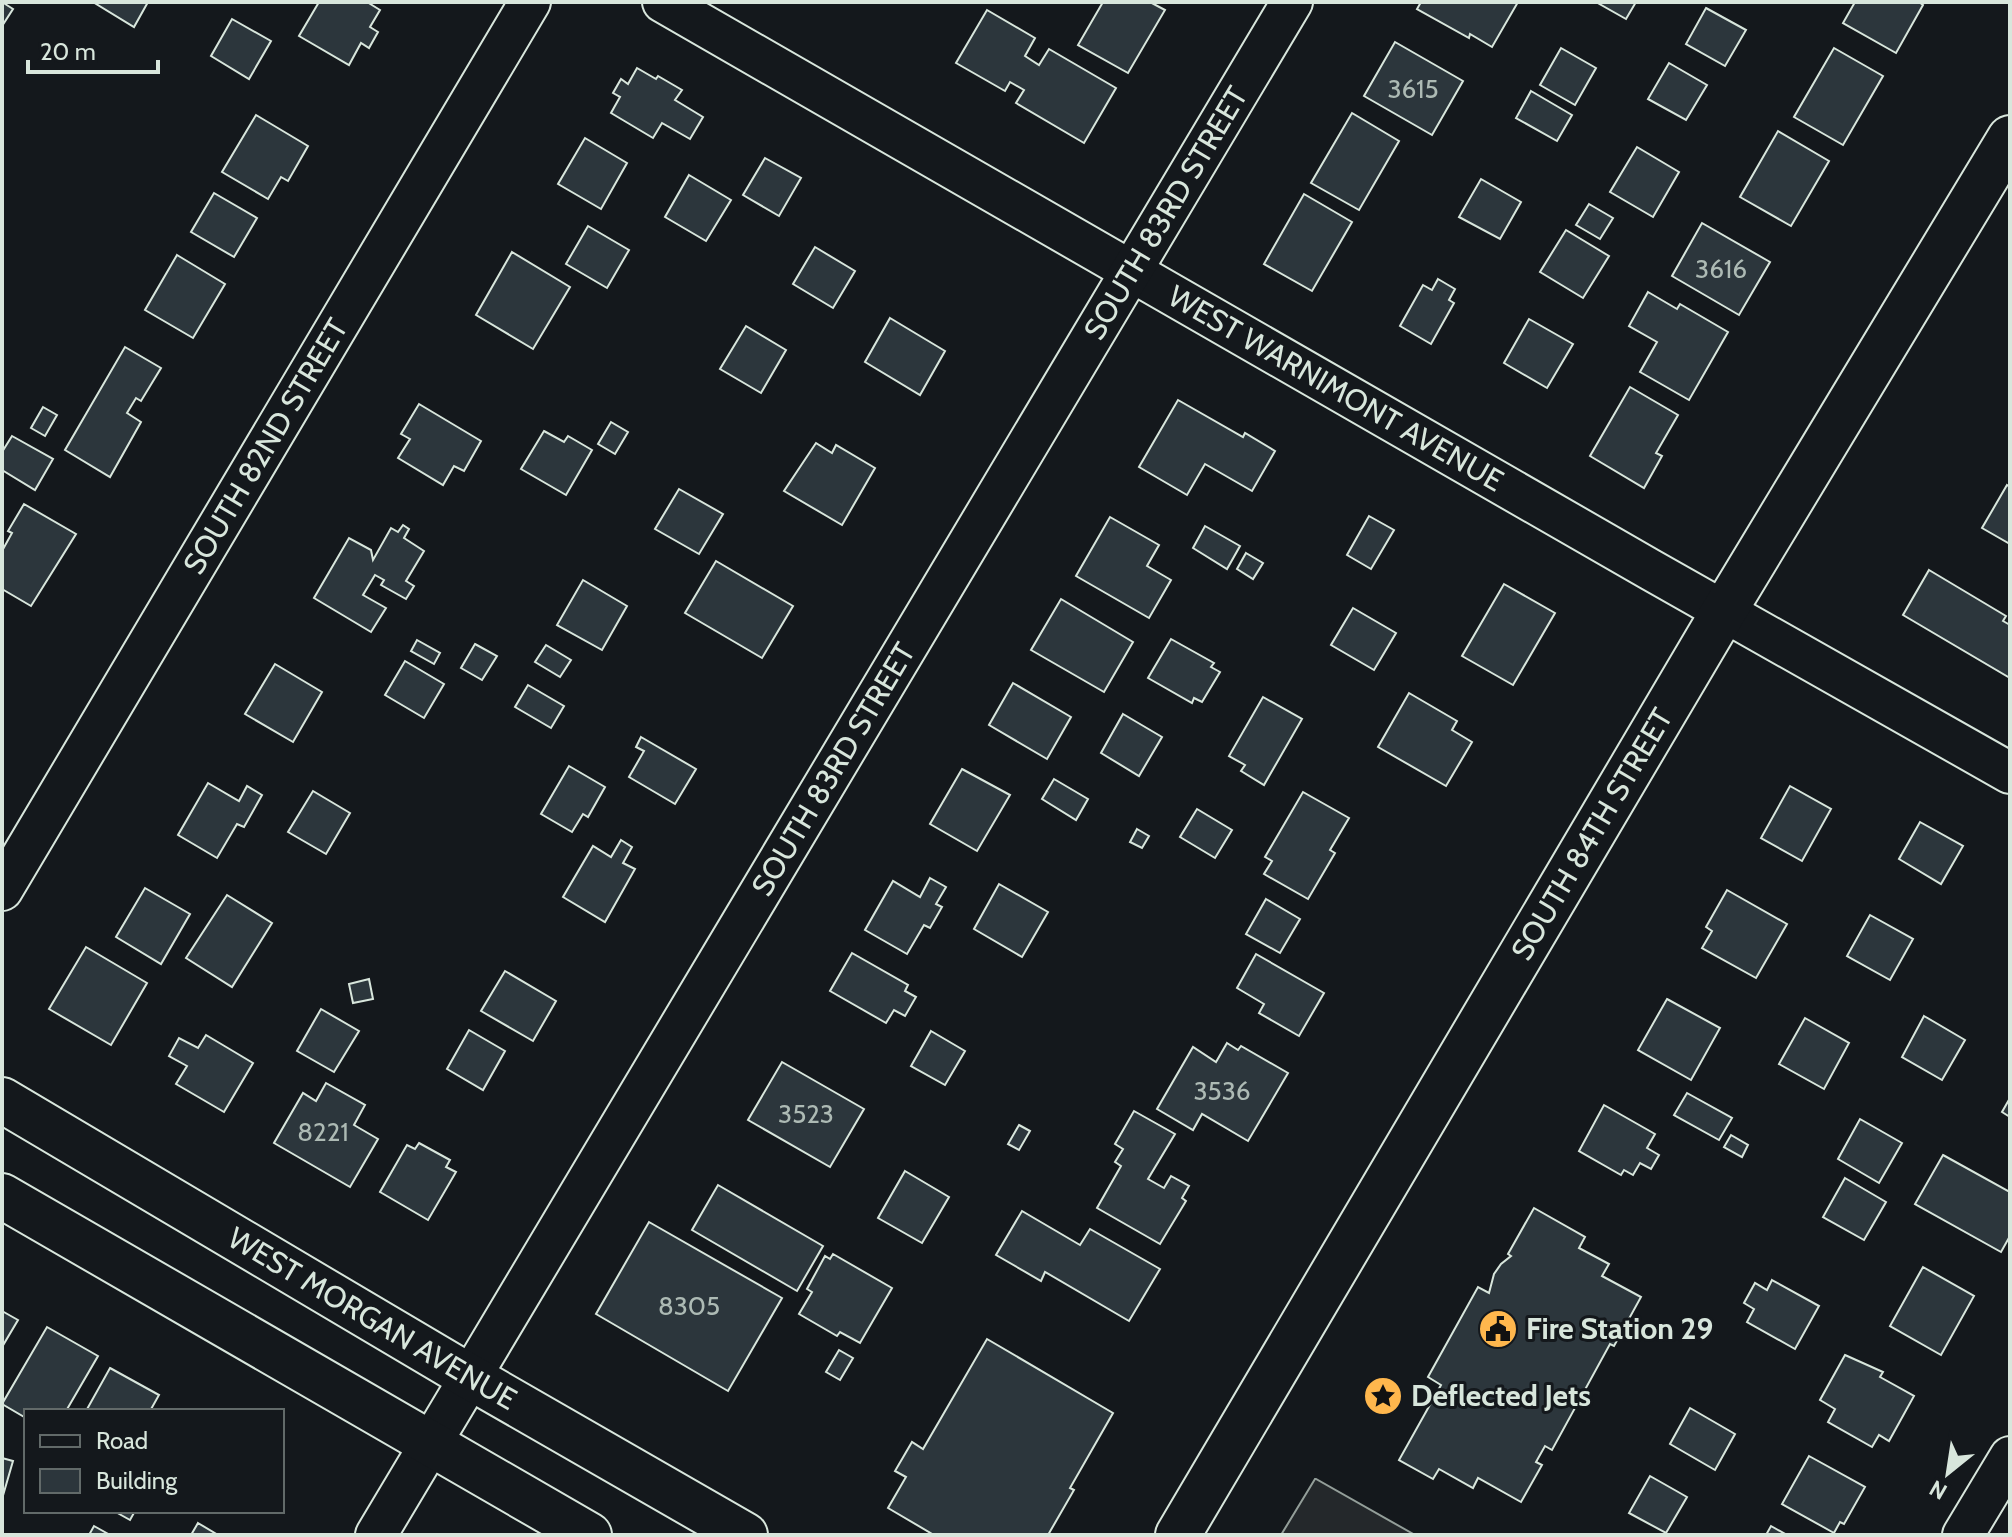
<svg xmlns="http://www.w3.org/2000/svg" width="2012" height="1537" viewBox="0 0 2012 1537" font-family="Cabin,sans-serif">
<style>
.parking{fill:#24282b;stroke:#939e99;stroke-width:2}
.building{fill:#2c363c;stroke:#d8e6dc;stroke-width:2}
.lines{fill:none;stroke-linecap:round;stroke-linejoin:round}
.minor-casing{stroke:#d8e6dc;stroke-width:44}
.tertiary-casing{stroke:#d8e6dc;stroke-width:48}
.minor{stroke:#14181c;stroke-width:40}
.tertiary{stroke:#14181c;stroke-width:44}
.labels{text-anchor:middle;stroke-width:6;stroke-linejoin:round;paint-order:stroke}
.number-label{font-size:26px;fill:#adbab4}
.street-label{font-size:30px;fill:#d8e6dc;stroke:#14181c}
.poi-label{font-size:30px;font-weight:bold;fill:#d8e6dc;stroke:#14181c;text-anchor:start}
</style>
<rect width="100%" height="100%" fill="#14181c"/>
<polygon class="parking" points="1315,1479 1316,1479 1415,1535 1281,1535"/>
<g class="building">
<polygon points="2,2 13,9 2,26"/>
<polygon points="93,2 148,2 134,27"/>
<polygon points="319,2 367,2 380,10 370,27 378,32 369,48 361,43 349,65 299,36"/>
<polygon points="1103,2 1150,2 1165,10 1128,73 1078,45"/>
<polygon points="1421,2 1518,2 1492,47 1470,34 1469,38 1417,9"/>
<polygon points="1596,2 1636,2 1626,19"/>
<polygon points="1855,2 1919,2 1923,5 1896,53 1843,23"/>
<polygon points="1706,8 1746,30 1725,66 1686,44"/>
<polygon points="987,10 1035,38 1025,56 1039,65 1049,49 1116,88 1084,143 1016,103 1024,90 1010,82 1005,91 956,63"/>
<polygon points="232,19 271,41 249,79 211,56"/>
<polygon points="1395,42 1463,81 1432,135 1364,96"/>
<polygon points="1561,48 1596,68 1575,105 1540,85"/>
<polygon points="1834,48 1883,76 1843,145 1794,117"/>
<polygon points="1669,63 1707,85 1686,120 1648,99"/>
<polygon points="637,68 656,79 658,76 682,90 675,100 703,117 690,139 662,123 653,138 611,113 620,97 613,93 621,79 628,84"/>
<polygon points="1531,91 1572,115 1557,141 1516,118"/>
<polygon points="1352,113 1399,141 1359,210 1311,183"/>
<polygon points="256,115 308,146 288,181 281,177 268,199 222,172"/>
<polygon points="1778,131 1829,161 1791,226 1740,197"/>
<polygon points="585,138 627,163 601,209 558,184"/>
<polygon points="1637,147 1679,172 1653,217 1610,192"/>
<polygon points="765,158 801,178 779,216 743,195"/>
<polygon points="689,175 731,200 706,241 665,217"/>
<polygon points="1481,179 1521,202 1500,239 1459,217"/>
<polygon points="214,193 257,218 234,257 191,232"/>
<polygon points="1304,194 1352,222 1312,291 1264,264"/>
<polygon points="1589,204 1613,218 1600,239 1576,225"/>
<polygon points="1702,223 1770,262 1739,315 1672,276"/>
<polygon points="588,226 629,250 607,288 566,264"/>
<polygon points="1566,230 1609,256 1583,298 1540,272"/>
<polygon points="815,247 855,271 833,308 793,284"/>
<polygon points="512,252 570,287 533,349 476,315"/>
<polygon points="177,255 225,284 193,338 145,310"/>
<polygon points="1438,279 1455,289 1449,300 1454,303 1431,344 1400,326 1423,285 1432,290"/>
<polygon points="1648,292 1677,309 1680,304 1728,332 1689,400 1640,372 1657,342 1629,326"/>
<polygon points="890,318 945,351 920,395 865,362"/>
<polygon points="1529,319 1573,344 1547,388 1504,363"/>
<polygon points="746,326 786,350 761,393 720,369"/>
<polygon points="125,347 161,368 141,401 136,398 127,413 141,422 110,477 65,450"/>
<polygon points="1630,387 1678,415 1656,453 1662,456 1644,488 1590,456"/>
<polygon points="1178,400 1243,437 1245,433 1275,451 1252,491 1205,464 1187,495 1139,467"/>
<polygon points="419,404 481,441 464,471 454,466 443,485 398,458 410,439 401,434"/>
<polygon points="43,407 57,415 45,436 31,428"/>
<polygon points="611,422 628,432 615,454 598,444"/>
<polygon points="544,431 564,442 568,436 592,450 566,495 521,469"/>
<polygon points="12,436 53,459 35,490 2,470 2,452"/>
<polygon points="816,443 832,453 836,445 875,468 842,525 784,491"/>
<polygon points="2007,485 2010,487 2010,544 1982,528"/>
<polygon points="679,489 723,514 699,554 655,529"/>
<polygon points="24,504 76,534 31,606 2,589 2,551 12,533 8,531"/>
<polygon points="1369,516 1394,530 1371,569 1347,555"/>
<polygon points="1110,517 1159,545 1147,566 1171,580 1149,618 1076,576"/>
<polygon points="403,525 409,529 404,538 424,551 406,581 414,586 406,599 381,585 384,580 375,575 363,595 386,608 371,632 314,598 349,538 371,550 373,560 391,528 398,532"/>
<polygon points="1205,526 1240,546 1227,569 1193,548"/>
<polygon points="1246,553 1263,563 1253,579 1237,569"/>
<polygon points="716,561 793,606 762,658 685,613"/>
<polygon points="1929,570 2006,616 2003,621 2010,625 2010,678 1903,615"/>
<polygon points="583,580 627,606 602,650 557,625"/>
<polygon points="1504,584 1555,613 1513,685 1462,656"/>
<polygon points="1061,599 1133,642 1104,692 1031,650"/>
<polygon points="1353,608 1396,633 1374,670 1331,645"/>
<polygon points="1171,639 1214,663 1211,667 1220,672 1202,702 1194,698 1192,703 1148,678"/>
<polygon points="417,640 440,653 434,664 411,651"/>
<polygon points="475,644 497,656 482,680 461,668"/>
<polygon points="546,645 571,660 560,677 535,662"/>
<polygon points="405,661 444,684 424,718 385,695"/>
<polygon points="275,664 322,692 293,742 245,714"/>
<polygon points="1013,683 1071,717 1047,759 989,725"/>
<polygon points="528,685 564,706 551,728 515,707"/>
<polygon points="1409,693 1457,721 1452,730 1472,742 1446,786 1378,747"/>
<polygon points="1263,697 1302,719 1264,785 1241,771 1245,765 1229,756"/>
<polygon points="1123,714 1162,737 1139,776 1101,753"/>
<polygon points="641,737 696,769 675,804 629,777 644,751 636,747"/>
<polygon points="569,766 605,787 588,817 583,814 572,832 541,814"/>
<polygon points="962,769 1010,795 977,851 930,824"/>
<polygon points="1054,779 1088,799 1076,820 1042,799"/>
<polygon points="208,783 239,801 247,786 262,795 244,827 237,824 217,858 178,835"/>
<polygon points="1790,786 1831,809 1802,861 1761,838"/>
<polygon points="313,791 350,813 326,854 288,832"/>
<polygon points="1303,792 1349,818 1330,850 1335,853 1308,899 1264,874 1272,861 1265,857"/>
<polygon points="1197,809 1232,830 1215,858 1180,837"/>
<polygon points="1920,822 1963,846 1941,884 1899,859"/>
<polygon points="1137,829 1149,836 1142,848 1130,842"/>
<polygon points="621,840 632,847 623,863 635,869 605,922 563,897 593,846 611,857"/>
<polygon points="930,878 946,887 936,904 942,907 930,928 924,925 907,954 865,930 893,881 920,897"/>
<polygon points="999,884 1048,912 1022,957 974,929"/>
<polygon points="145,888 190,914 161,964 116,937"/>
<polygon points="1727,890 1787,924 1756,978 1702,948 1712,931 1706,927"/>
<polygon points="227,895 272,923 232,987 186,958"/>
<polygon points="1266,899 1300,919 1280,953 1246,934"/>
<polygon points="1870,915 1913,939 1890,980 1847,956"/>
<polygon points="86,947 147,983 111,1045 49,1009"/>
<polygon points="852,953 908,985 905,991 916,997 905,1016 894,1010 886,1023 830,991"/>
<polygon points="1256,954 1324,993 1299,1036 1259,1013 1264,1004 1237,988"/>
<polygon points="505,971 556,1001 533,1041 481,1011"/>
<polygon points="369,979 373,999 353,1003 349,984"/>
<polygon points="1667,999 1720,1028 1691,1080 1638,1050"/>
<polygon points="321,1009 359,1031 334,1072 297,1051"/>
<polygon points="1924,1016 1965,1040 1942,1080 1902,1057"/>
<polygon points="1805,1018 1849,1043 1824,1089 1779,1064"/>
<polygon points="469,1030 505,1051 483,1090 447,1069"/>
<polygon points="931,1031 965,1051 945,1085 911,1066"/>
<polygon points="206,1035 253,1063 224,1112 176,1084 187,1066 169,1056 179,1038 198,1048"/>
<polygon points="1227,1043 1238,1050 1241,1046 1288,1073 1248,1141 1202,1114 1193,1130 1157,1109 1193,1047 1216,1062"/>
<polygon points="782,1062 864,1109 830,1167 748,1120"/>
<polygon points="326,1083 365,1105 354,1125 378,1139 350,1187 274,1143 303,1093 316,1101"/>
<polygon points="1687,1093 1732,1118 1719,1140 1674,1115"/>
<polygon points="2010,1098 2010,1117 2002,1112"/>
<polygon points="1604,1105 1655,1134 1647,1148 1659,1155 1651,1169 1640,1163 1633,1175 1624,1170 1621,1175 1579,1151"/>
<polygon points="1134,1111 1175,1134 1148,1179 1164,1188 1171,1176 1189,1186 1182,1198 1186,1201 1160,1244 1097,1208 1121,1166 1115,1162 1123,1149 1115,1144"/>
<polygon points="1860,1119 1902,1143 1879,1183 1838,1159"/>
<polygon points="1019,1125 1030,1131 1019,1150 1008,1144"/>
<polygon points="1731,1135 1748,1145 1742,1157 1724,1147"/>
<polygon points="419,1143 450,1160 446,1167 456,1172 428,1220 380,1192 407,1145 415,1149"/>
<polygon points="1943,1155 2010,1192 2010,1236 2001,1252 1915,1204"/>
<polygon points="905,1171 949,1197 922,1243 878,1218"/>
<polygon points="1845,1178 1886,1202 1864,1240 1823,1217"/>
<polygon points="718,1185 823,1246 797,1291 692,1230"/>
<polygon points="1534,1208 1585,1237 1579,1248 1609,1264 1602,1276 1641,1297 1614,1346 1610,1344 1552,1450 1545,1446 1536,1462 1542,1465 1521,1502 1478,1478 1473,1488 1439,1469 1433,1479 1399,1460 1441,1385 1428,1377 1478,1287 1489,1293 1494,1274 1501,1264 1511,1256 1508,1254"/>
<polygon points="1022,1211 1080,1245 1090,1229 1160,1269 1129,1321 1045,1272 1041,1281 996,1255"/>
<polygon points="649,1222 782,1298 728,1391 596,1314"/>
<polygon points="833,1254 892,1288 860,1343 840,1332 837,1336 799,1314 812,1292 807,1289 825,1256 830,1259"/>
<polygon points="1923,1267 1974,1296 1941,1355 1890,1326"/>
<polygon points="1772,1280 1819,1306 1795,1349 1747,1322 1754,1309 1744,1303 1755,1283 1767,1290"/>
<polygon points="2,1311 18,1320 2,1347"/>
<polygon points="47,1327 98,1356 66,1411 26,1411 26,1418 2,1404"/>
<polygon points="987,1339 1113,1413 1070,1488 1074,1490 1048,1535 934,1535 888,1508 906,1477 895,1471 912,1442 923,1449"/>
<polygon points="839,1350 853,1358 840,1380 826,1372"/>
<polygon points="1845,1355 1883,1372 1880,1377 1914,1396 1889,1441 1879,1435 1872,1447 1828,1422 1835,1409 1820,1400"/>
<polygon points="110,1368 159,1395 150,1411 86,1411"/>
<polygon points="1690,1408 1735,1434 1715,1470 1670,1444"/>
<polygon points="1809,1456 1865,1487 1844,1524 1840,1522 1834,1533 1782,1504"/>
<polygon points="2,1458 13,1461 2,1499"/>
<polygon points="1650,1476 1687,1497 1666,1533 1629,1513"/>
<polygon points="114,1511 135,1511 130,1520"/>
<polygon points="198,1523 218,1535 191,1535"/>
<polygon points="94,1526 110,1535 89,1535"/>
<polygon points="1771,1526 1787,1535 1766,1535"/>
</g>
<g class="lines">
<defs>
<g id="minor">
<path id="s1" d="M663 2 1651 570 2010 773"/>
<path id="s2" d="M2 890 530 2"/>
<path id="s3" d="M376 1535 1292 2"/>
<polyline points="1963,1535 2010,1457"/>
</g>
<g id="tertiary">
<path id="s4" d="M2 1100 470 1377 745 1535"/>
<polyline points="2,1196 589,1535"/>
<path id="s5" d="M1178 1535 1724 611 2010 138"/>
</g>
</defs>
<use href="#minor" class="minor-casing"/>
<use href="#tertiary" class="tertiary-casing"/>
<use href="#minor" class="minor"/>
<use href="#tertiary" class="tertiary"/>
</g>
<defs>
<symbol id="civic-disc" viewBox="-11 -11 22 22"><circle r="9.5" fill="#ffb74d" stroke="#14181c"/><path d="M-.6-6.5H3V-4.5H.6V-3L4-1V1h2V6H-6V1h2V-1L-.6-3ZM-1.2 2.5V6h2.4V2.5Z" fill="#111"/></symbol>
<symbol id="sight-disc" viewBox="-11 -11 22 22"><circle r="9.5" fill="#ffb74d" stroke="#14181c"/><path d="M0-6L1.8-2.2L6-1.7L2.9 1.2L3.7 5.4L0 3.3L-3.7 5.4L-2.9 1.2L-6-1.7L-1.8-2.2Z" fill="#111"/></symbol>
</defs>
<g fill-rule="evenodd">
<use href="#civic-disc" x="1476" y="1307" width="44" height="44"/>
<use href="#sight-disc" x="1361" y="1374" width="44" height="44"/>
</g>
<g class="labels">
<g class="number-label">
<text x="1413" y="98">3615</text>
<text x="1721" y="278">3616</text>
<text x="1222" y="1100">3536</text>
<text x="806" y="1123">3523</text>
<text x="323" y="1141">8221</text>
<text x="689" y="1315">8305</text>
</g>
<g class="street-label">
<text dy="10" stroke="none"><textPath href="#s3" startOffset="1540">SOUTH 83RD STREET</textPath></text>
<text dy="10" stroke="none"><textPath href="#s1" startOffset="776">WEST WARNIMONT AVENUE</textPath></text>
<text dy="10" stroke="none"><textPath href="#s2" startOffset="516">SOUTH 82ND STREET</textPath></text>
<text dy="10" stroke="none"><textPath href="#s3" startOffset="892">SOUTH 83RD STREET</textPath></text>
<text dy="10" stroke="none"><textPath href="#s5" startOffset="814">SOUTH 84TH STREET</textPath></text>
<text dy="10" stroke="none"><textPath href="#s4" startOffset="430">WEST MORGAN AVENUE</textPath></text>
</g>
<g class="poi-label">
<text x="1526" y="1339">Fire Station 29</text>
<text x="1411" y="1406">Deflected Jets</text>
</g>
</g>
<rect width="2012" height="1537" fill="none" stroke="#d8e6dc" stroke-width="8"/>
<rect x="24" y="1409" width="260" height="104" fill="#14181c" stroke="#626a69" stroke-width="2"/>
<rect x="40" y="1435" width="40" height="12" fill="#14181c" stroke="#626a69" stroke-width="2"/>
<text x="96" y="1449" font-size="24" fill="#d8e6dc">Road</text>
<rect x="40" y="1469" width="40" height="24" fill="#2c363c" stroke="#626a69" stroke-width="2"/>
<text x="96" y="1489" font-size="24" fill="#d8e6dc">Building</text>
<g transform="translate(1948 1473) rotate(210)" stroke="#14181c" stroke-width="6" paint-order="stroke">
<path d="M0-6L14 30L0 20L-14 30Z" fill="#d8e6dc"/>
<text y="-12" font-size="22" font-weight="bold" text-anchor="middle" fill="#d8e6dc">N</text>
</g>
<path d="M28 60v12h130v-12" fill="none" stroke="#d8e6dc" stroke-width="4"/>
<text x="40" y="60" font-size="24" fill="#d8e6dc" stroke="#14181c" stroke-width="6" paint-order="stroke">20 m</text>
</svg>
